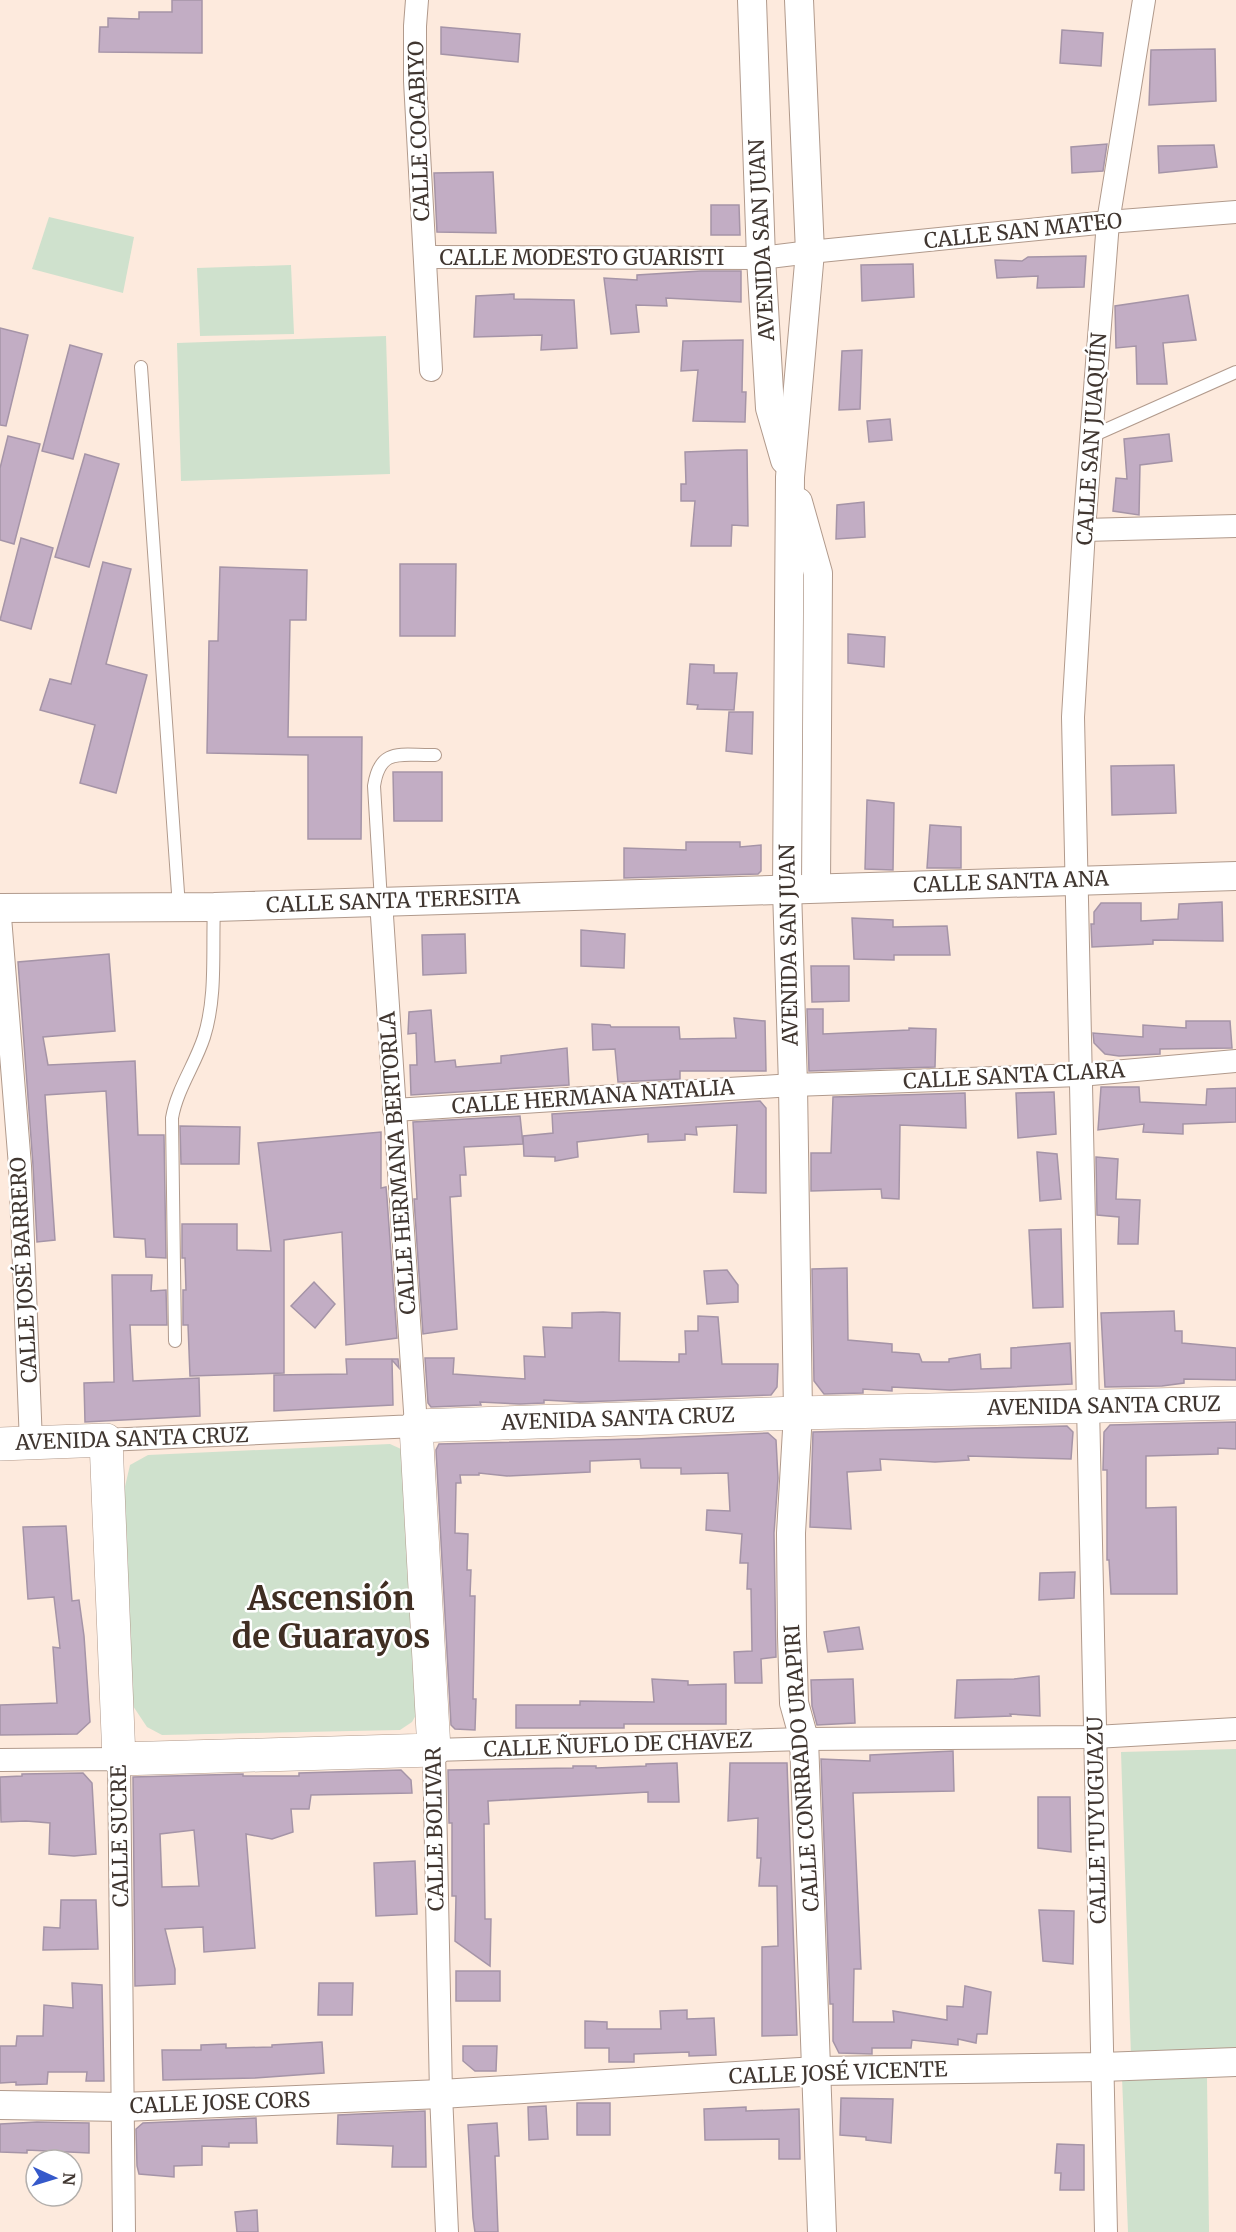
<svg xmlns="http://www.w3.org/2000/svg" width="1236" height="2232" viewBox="0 0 1236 2232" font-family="Merriweather,serif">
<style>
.green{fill:#cfe1cd}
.building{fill:#c2adc4;stroke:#a594a7;stroke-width:1.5;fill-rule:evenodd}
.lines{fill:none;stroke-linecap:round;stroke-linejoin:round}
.service-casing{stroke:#b19a8c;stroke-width:14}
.minor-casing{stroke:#b19a8c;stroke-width:24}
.tertiary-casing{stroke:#b19a8c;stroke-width:30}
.primary-casing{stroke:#b19a8c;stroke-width:34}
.service{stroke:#fff;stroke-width:12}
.minor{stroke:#fff;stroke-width:22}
.tertiary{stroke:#fff;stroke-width:28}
.primary{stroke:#fff;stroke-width:33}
.labels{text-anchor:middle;stroke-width:5;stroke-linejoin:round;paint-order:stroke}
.street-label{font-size:21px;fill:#403630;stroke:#fff}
.town-label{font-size:33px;font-weight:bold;fill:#402e22;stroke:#fff}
</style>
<rect width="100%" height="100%" fill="#fdeadd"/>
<g class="green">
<polygon points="49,217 134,237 123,293 32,269"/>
<polygon points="291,265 294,334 200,336 197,268"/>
<polygon points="386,336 390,474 181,481 177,343"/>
<polygon points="390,1444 401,1449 421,1706 412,1722 400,1730 162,1735 147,1727 133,1706 123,1495 130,1465 148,1455"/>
<polygon points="1236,1749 1236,2051 1131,2056 1121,1752"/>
<polygon points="1122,2077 1207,2078 1209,2232 1128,2232"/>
</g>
<g class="building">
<polygon points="172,0 202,0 202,53 99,52 100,27 108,27 108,18 139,19 139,12 172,12"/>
<polygon points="441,27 520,34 518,62 441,54"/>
<polygon points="1062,30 1103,33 1101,66 1060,63"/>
<polygon points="1215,49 1216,101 1149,105 1151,50"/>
<polygon points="1107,144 1103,171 1072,173 1071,147"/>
<polygon points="1214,145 1217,167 1159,173 1158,146"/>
<polygon points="493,172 496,233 437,232 434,173"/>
<polygon points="711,205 739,205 740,235 711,235"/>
<polygon points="1086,256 1084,287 1037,288 1038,276 997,278 995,260 1022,261 1028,257"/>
<polygon points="913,264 914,297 862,301 861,265"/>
<polygon points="701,271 741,271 741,302 666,298 667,306 636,305 639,332 611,334 604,278 637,280 637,275"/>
<polygon points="514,294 514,299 574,300 577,348 541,350 542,335 474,337 476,296"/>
<polygon points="1188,295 1196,340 1163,343 1167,384 1137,384 1136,346 1116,348 1115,306"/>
<polygon points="0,328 28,335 6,426 0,425"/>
<polygon points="743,340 742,392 746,392 745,422 693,421 698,370 681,371 683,341"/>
<polygon points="70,345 102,354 73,459 42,451"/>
<polygon points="862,350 860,409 839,410 842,351"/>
<polygon points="890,419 892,440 869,442 867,421"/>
<polygon points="1169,434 1172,461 1140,465 1139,515 1113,511 1116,478 1127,479 1124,439"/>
<polygon points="8,436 40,444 14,544 0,540 0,468"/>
<polygon points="737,450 747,450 748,526 732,525 731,546 691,546 695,501 681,501 681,484 686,484 685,452"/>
<polygon points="85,454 119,464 89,567 55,557"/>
<polygon points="864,502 865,537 836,539 837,505"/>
<polygon points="21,538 53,548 31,629 0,620"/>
<polygon points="103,562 131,569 106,664 147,675 116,793 80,783 95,725 40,710 50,679 71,684"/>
<polygon points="400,564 456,564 455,636 400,636"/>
<polygon points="220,567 307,570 306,620 290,620 288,737 362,737 361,839 308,839 308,755 207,753 209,641 218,641"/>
<polygon points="848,634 885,637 884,667 848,663"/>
<polygon points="690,664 714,665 714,673 737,673 734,710 697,709 698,705 687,704"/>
<polygon points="729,712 753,712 752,754 726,751"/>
<polygon points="1174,765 1176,813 1112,815 1111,766"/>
<polygon points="393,772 442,772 442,821 394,821"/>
<polygon points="867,800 894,803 893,870 865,869"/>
<polygon points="930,825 961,827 961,868 927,868"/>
<polygon points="686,842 740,842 740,847 761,845 761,871 758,874 624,878 624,848 686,850"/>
<polygon points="1222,902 1223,941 1153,940 1153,944 1092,947 1091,924 1094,924 1094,912 1101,903 1141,903 1141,921 1178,919 1179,904"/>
<polygon points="852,918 893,920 893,927 947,926 950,955 894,955 894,960 854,959"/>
<polygon points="581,930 625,934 624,968 581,966"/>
<polygon points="465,934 466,973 423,975 422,935"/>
<polygon points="109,954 115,1031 43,1037 48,1065 135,1061 138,1135 164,1135 166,1258 146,1257 145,1239 114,1237 106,1091 45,1095 55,1240 37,1242 33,1165 18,962"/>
<polygon points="811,966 849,966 849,1001 812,1002"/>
<polygon points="807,1009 823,1009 823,1034 909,1030 909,1028 936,1029 935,1067 809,1071"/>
<polygon points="431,1010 435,1062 455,1060 456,1067 501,1063 501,1056 567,1048 569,1085 411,1095 410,1065 417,1065 416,1033 408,1034 409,1012"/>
<polygon points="734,1018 765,1021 766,1071 680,1071 680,1079 618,1082 615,1049 593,1050 592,1024 610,1025 611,1027 679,1027 680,1039 736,1038"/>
<polygon points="1186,1021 1230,1021 1232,1048 1160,1049 1160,1054 1119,1056 1105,1054 1094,1043 1093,1033 1143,1037 1143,1025 1186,1028"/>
<polygon points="1101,1087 1139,1087 1140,1102 1206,1105 1207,1089 1236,1088 1236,1122 1183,1124 1183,1134 1143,1132 1144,1124 1098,1130"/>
<polygon points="1054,1092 1056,1134 1018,1138 1016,1093"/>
<polygon points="965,1093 966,1128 900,1125 899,1199 882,1198 881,1189 811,1191 811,1153 831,1153 833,1097"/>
<polygon points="760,1101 766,1108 766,1193 734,1192 737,1125 696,1127 697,1135 685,1134 685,1140 648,1142 648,1134 577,1142 578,1157 555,1161 555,1157 524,1156 523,1136 553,1133 552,1114"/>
<polygon points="520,1116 523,1144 464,1147 466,1175 460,1175 461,1196 450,1197 457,1329 423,1334 414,1199 417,1199 413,1122"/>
<polygon points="180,1126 240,1127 239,1164 181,1164"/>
<polygon points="381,1132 381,1188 386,1187 387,1198 397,1338 346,1345 342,1232 284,1240 284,1373 190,1376 188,1325 183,1325 183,1290 186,1290 185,1258 182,1258 182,1224 237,1224 237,1250 271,1251 258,1143"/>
<polygon points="1037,1152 1057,1154 1061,1199 1040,1201"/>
<polygon points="1096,1157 1118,1159 1116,1199 1140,1200 1138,1244 1118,1244 1119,1217 1097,1215"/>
<polygon points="1061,1229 1063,1307 1033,1308 1029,1230"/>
<polygon points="847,1268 848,1340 892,1344 892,1352 919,1354 922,1362 949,1362 949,1359 980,1354 981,1369 1011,1368 1011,1348 1070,1343 1072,1384 950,1390 892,1387 892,1391 863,1389 863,1393 824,1394 814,1381 812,1269"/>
<polygon points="727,1270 738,1285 738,1302 707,1304 704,1271"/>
<polygon points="112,1275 152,1275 151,1291 166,1290 167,1325 130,1325 133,1381 199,1378 200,1416 85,1422 84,1383 114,1382"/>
<polygon points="314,1282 335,1304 315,1328 291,1306"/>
<polygon points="1174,1311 1175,1331 1182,1331 1182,1343 1236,1348 1236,1380 1184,1379 1184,1383 1162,1386 1105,1387 1101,1313"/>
<polygon points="603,1312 620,1313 619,1361 679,1362 679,1354 686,1354 685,1331 698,1331 698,1316 718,1317 722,1364 778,1364 777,1387 771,1395 580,1402 544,1400 544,1403 520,1404 480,1402 481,1405 431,1407 428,1403 425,1358 454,1358 453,1374 525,1379 524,1356 545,1357 543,1327 572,1328 572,1313"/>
<polygon points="346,1359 398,1359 399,1368 392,1360 393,1405 274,1411 274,1375 347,1374"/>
<polygon points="1236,1422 1236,1449 1218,1448 1218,1454 1146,1456 1146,1508 1176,1507 1177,1594 1111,1594 1109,1560 1107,1560 1107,1470 1103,1470 1104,1432 1110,1425"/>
<polygon points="1067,1426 1073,1432 1071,1459 968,1456 969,1460 935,1462 880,1459 881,1470 847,1472 851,1529 810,1527 813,1432"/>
<polygon points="768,1433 776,1440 778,1478 774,1533 776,1657 761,1659 762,1683 735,1683 734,1652 752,1651 751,1589 747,1589 748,1563 740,1563 742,1534 706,1530 707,1510 730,1511 728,1473 681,1474 681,1468 641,1468 640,1459 590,1461 590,1472 507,1476 479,1473 479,1475 460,1475 461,1483 456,1483 455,1533 468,1534 467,1570 471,1570 470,1596 475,1596 473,1699 476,1699 475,1730 455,1729 451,1725 436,1450 439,1444 636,1439"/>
<polygon points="66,1526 72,1601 79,1600 84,1636 90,1722 77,1734 0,1735 0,1705 57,1703 53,1647 60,1648 54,1597 28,1599 23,1527"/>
<polygon points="1075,1572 1074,1598 1039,1600 1040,1573"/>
<polygon points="859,1627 863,1649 828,1652 824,1632"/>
<polygon points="1039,1676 1040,1716 1010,1714 1011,1716 955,1718 957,1680 1014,1679"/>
<polygon points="652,1679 688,1681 688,1685 726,1684 726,1724 624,1724 624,1728 516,1728 516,1705 580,1705 580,1701 654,1702"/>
<polygon points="853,1679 855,1723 817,1725 812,1706 811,1680"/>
<polygon points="953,1751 954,1791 853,1793 861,1969 854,1969 853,2022 894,2022 893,2011 947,2020 947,2006 963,2007 965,1986 991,1992 987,2034 977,2034 976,2043 958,2039 958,2045 912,2040 911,2048 872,2048 872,2054 839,2053 833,2041 833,2004 830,2004 821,1759 870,1761 870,1755"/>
<polygon points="677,1763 679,1802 648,1802 648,1792 488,1801 489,1824 484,1824 485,1919 491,1919 490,1966 455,1941 456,1896 452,1896 452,1823 449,1823 448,1770 573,1768 573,1766 596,1766 596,1768 646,1766 646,1764"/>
<polygon points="730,1763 787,1763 797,2035 762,2036 762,1947 778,1946 777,1886 759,1886 761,1858 757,1858 758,1818 728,1821"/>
<path d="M401 1770 411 1780 412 1793 311 1795 309 1809H291L293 1832 272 1839 246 1834 255 1948 204 1952 203 1927 165 1929 175 1969V1984L135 1986 133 1777 243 1774V1776H299V1773ZM194 1830 199 1886 162 1887 160 1834Z"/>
<polygon points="83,1773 92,1783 96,1854 74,1856 49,1854 50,1823 26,1821 1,1822 0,1777 22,1776 22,1774"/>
<polygon points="1038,1797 1070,1797 1071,1852 1038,1848"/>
<polygon points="415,1861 417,1914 376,1916 374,1863"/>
<polygon points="61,1900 96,1900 98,1949 43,1950 44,1927 60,1928"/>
<polygon points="1039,1910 1074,1911 1073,1964 1043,1961"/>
<rect x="456" y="1971" width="44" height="30"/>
<polygon points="72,1983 102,1985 104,2081 86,2081 87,2072 48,2072 47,2084 16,2085 16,2082 0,2083 0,2046 16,2046 17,2036 43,2036 44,2005 73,2008"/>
<polygon points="319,1983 353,1983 352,2015 318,2015"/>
<polygon points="687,2010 687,2019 714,2018 716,2055 689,2056 689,2052 634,2054 634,2062 609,2062 609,2048 585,2048 585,2021 607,2022 607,2029 661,2029 660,2011"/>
<polygon points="322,2042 324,2073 255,2078 163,2080 162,2050 201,2050 201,2045 226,2044 226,2048 272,2047 272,2045"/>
<polygon points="463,2046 497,2046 496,2071 475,2071 463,2061"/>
<polygon points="841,2098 893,2099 891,2143 866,2140 866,2137 840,2135"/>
<rect x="577" y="2103" width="33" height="32"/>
<polygon points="546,2106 548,2139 529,2140 528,2107"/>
<polygon points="746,2107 746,2111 799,2109 800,2159 779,2159 779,2139 705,2140 704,2109"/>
<polygon points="425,2111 426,2167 392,2167 393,2146 337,2144 338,2115"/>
<polygon points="256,2118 257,2143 229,2143 229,2147 202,2146 202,2165 174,2166 174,2177 139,2174 137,2166 136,2129 143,2123"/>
<polygon points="37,2122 89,2123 89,2153 27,2150 27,2153 0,2152 0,2124"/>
<polygon points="497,2123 499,2156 495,2156 498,2232 475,2232 473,2218 468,2125"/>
<polygon points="1057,2144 1084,2145 1084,2190 1060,2190 1061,2173 1055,2173"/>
<polygon points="257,2210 258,2232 237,2232 235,2212"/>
</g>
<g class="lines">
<defs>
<g id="service">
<polyline points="141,367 179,907"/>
<polyline points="1092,436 1236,372"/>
<path d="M381 901 374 786C380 746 402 756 435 755"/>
<path d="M175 1341 172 1118C177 1089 195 1065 204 1037 217 996 212 949 214 907"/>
</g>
<g id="minor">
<polyline points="417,0 415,26 415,81 431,370"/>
<polyline points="425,257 761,258 810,252 1108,222 1236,212"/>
<polyline points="1084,530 1236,526"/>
<polyline points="0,917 20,1166 31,1443"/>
<polyline points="394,1110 793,1085 1080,1075 1236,1061"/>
<polyline points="106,1440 416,1426 381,901"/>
<polyline points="0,1760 119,1759 124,2232"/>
<polyline points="447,2232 441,2094 434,1750 804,1739 1095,1737 1236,1729"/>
<polyline points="1106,2232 1073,717 1084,530 1108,222 1144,0"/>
</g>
<g id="tertiary">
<polyline points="752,0 761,258 770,408 785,460"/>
<polyline points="799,0 810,252 790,477 787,889 793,1085 798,1413 791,1533 792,1636 794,1703 804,1739 822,2232"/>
<polyline points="798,502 818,573 816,888"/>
<polyline points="0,908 214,907 1236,876"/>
<polyline points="0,2105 123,2107 441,2094 817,2071 1102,2067 1236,2062"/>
</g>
<polyline id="primary" points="0,1444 106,1440 119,1759 434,1750 416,1426 798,1413 1236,1403"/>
</defs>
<use href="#service" class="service-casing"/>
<use href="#minor" class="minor-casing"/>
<use href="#tertiary" class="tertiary-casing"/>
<use href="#primary" class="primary-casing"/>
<use href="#service" class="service"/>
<use href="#minor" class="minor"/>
<use href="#tertiary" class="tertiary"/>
<use href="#primary" class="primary"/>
</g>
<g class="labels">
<g class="street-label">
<text transform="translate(419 131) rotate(-92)" y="7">CALLE COCABIYO</text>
<text transform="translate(1023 231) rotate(-6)" y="7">CALLE SAN MATEO</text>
<text transform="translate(762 240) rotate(-93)" y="7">AVENIDA SAN JUAN</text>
<text x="582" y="265">CALLE MODESTO GUARISTI</text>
<text transform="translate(1092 439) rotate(-86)" y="7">CALLE SAN JUAQUÍN</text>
<text transform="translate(1011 882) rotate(-2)" y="7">CALLE SANTA ANA</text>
<text transform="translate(393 901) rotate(-2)" y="7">CALLE SANTA TERESITA</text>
<text transform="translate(789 945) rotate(-91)" y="7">AVENIDA SAN JUAN</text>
<text transform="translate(1014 1076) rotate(-3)" y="7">CALLE SANTA CLARA</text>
<text transform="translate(593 1097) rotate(-4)" y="7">CALLE HERMANA NATALIA</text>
<text transform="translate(398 1163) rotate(-94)" y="7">CALLE HERMANA BERTORLA</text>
<text transform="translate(24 1270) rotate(-93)" y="7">CALLE JOSÉ BARRERO</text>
<text transform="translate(1104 1406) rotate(-1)" y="7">AVENIDA SANTA CRUZ</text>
<text transform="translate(618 1419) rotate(-2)" y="7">AVENIDA SANTA CRUZ</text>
<text transform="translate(132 1439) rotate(-2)" y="7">AVENIDA SANTA CRUZ</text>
<text transform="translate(618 1745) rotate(-2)" y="7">CALLE ÑUFLO DE CHAVEZ</text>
<text transform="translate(802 1768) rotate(-94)" y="7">CALLE CONRRADO URAPIRI</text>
<text transform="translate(1097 1820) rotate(-91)" y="7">CALLE TUYUGUAZU</text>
<text transform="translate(435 1829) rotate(-91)" y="7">CALLE BOLIVAR</text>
<text transform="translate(120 1836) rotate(-91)" y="7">CALLE SUCRE</text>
<text transform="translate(838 2073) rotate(-2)" y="7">CALLE JOSÉ VICENTE</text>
<text transform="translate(220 2103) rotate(-2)" y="7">CALLE JOSE CORS</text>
</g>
<g class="town-label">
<text x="331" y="1610">Ascensión<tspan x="331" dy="38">de Guarayos</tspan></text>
</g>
</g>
<g transform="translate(54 2178) rotate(94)"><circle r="28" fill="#ffffff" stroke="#b3afac" stroke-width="1.5"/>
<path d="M0-4.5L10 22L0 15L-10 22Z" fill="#3559ca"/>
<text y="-9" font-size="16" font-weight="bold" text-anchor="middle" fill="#403630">N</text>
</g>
</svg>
